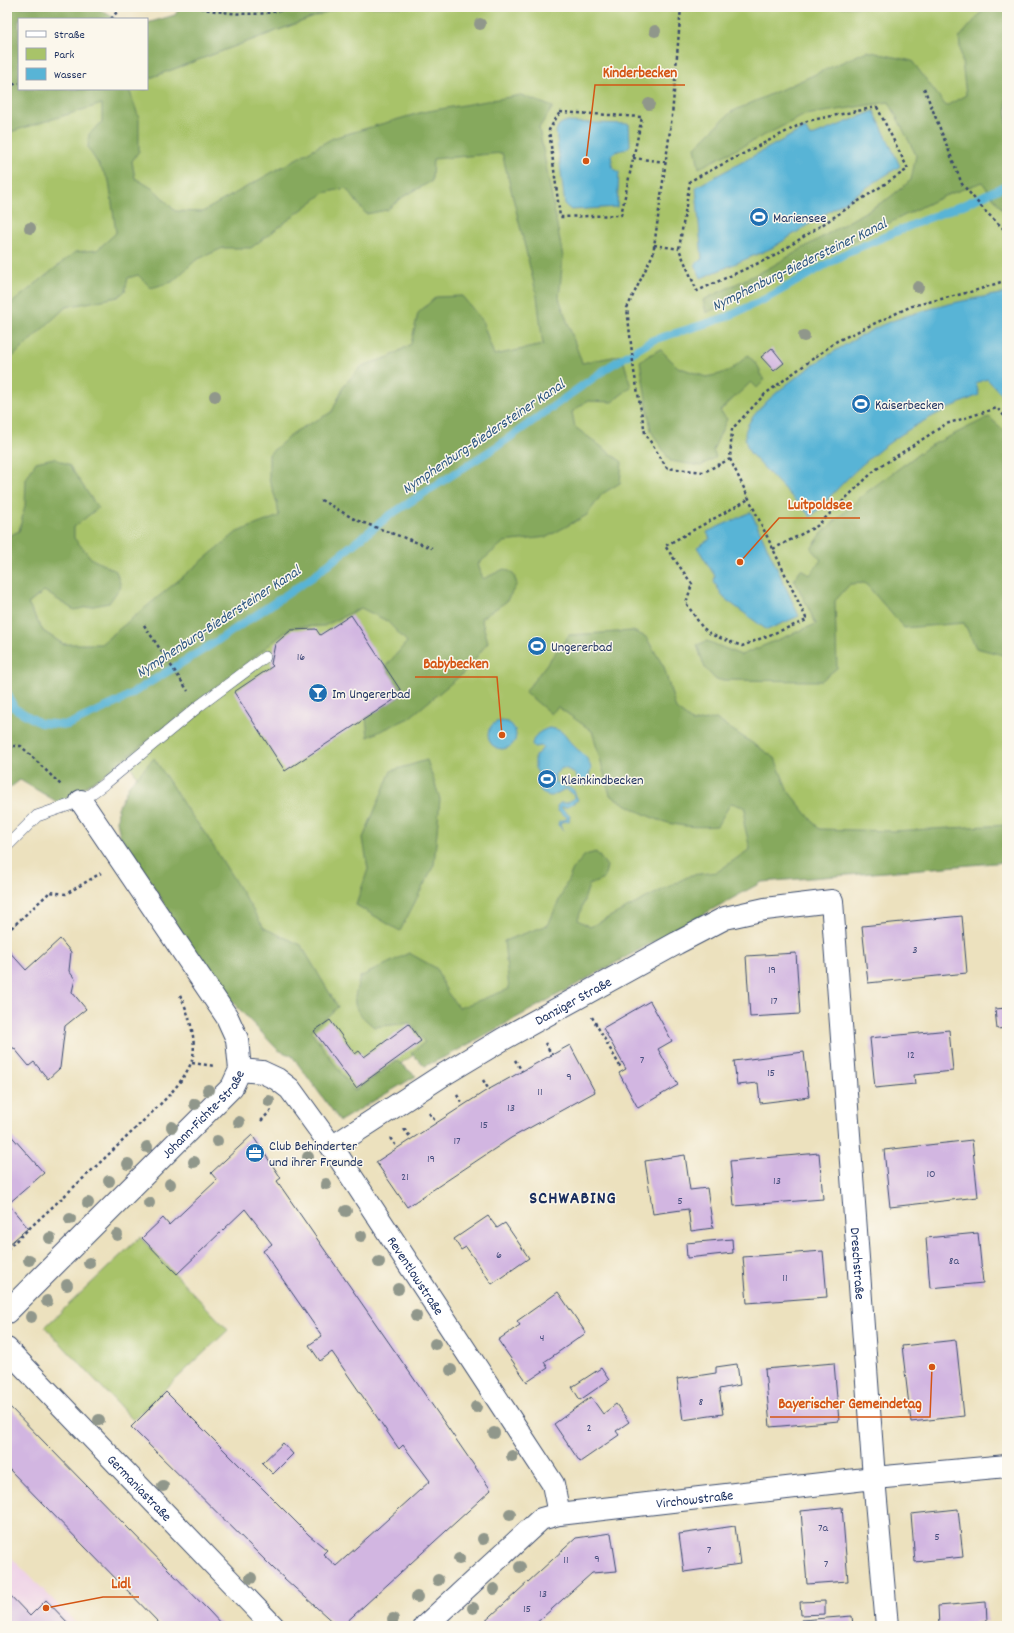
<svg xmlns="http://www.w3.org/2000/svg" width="1014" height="1633" viewBox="0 0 1014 1633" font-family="Dekko,sans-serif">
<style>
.built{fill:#eed0e7}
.green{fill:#a8c369;stroke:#627964}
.forest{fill:#86a95d;stroke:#506c5e}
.water{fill:#58b4d6;stroke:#3a729a}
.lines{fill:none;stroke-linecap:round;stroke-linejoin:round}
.stream{stroke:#58b4d6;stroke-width:8}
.building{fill:#d2b6e1}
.lane-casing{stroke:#3a4a6c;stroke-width:12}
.street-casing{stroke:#3a4a6c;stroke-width:24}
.path{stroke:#3a4a6c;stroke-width:2.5;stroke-dasharray:3 3;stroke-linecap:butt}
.lane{stroke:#fff;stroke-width:11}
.street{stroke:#fff;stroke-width:22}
.tree{fill:#90978b}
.labels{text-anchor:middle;stroke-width:3;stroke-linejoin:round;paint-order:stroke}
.number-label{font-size:12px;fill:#49517f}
.poi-label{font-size:14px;fill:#1b2f5e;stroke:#fbf7ec;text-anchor:start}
.street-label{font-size:14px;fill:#1b2f5e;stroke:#fbf7ec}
.water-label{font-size:15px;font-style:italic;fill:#2d5782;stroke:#fbf7ec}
.district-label{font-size:18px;font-weight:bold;letter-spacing:1px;fill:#1b2f5e;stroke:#fbf7ec}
.leader{fill:none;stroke:#d45514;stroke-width:1.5}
.callout-dot{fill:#d45514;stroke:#fbf7ec;stroke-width:1.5}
.callout-label{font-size:15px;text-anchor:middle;font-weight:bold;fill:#d45514;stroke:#fbf7ec;stroke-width:3;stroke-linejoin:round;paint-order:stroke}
</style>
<rect width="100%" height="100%" fill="#fbf7ec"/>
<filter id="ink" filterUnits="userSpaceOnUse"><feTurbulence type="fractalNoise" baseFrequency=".025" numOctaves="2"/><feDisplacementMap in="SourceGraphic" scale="8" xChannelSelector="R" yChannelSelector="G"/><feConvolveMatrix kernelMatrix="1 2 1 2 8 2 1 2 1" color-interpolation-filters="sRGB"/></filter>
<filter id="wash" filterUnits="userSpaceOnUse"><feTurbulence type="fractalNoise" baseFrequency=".012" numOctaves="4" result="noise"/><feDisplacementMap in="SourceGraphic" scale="16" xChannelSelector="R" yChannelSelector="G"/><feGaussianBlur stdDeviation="0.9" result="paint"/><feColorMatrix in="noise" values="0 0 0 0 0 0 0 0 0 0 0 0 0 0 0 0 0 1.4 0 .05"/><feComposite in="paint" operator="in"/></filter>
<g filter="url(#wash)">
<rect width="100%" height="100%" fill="#ece1be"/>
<polygon class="built" points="7,1554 8,1554 79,1626 7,1626"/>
<g class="green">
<polygon points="340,7 1007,7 1007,853 753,863 474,1017 352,1094 223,928 129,763 67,644 63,644 43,631 28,604 41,594 10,536 7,537 7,131 119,89 147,89 147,79"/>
<polygon points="140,1237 228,1330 133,1420 45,1327"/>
</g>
<g class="forest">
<polygon points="13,7 95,7 116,19 19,19 19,89 129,89 139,118 139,151 132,161 135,178 155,190 175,211 202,212 333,138 423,112 521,95 553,107 539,128 563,257 559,298 582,363 622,355 631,387 612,402 587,401 572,412 575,427 622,462 620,483 602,494 587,515 547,537 504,542 478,564 483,579 504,569 513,573 517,584 506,602 481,618 488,642 466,671 409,718 368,737 366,718 403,694 385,667 407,642 387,621 361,608 324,626 292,627 101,777 59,803 20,780 7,790 7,537 19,531 25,506 26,479 36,462 54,458 69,465 98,508 74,527 74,538 92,559 116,571 121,586 109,603 74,610 44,591 28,604 43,631 63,644 101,644 237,532 279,516 277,503 269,479 269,454 296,431 332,412 344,385 362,366 389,357 411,344 418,313 436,297 462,296 482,320 494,355 543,345 537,296 502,153 433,159 432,181 403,197 387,210 366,214 346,188 324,193 251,248 223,248 196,260 172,282 151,288 138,275 128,278 125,291 118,297 66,307 7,362 7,307 75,252 97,250 116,233 109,181 88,148 89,134 102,122 102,104 7,133 7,14"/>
<polygon points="180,7 341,7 147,79 147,23 175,15"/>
<polygon points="986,7 1007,7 1007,216 982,182 942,197 706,313 703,300 769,268 889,198 911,180 916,155 889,102 805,115 699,168 695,147 731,112 867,51 912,61 946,106 966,95 959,38"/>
<polygon points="660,349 678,367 706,377 720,374 732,369 748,355 758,366 764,381 757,388 751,382 720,411 727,419 713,450 716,457 701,466 670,461 651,431 640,361"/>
<polygon points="989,417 1007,433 1007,656 976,648 964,623 904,628 865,583 850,584 835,601 837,668 821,681 716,680 705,668 697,645 707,641 741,655 816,624 794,579 801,569 810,575 821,560 811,549 822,533 864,494 928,447"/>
<path d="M633 631 646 637 664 667 676 709 693 722 716 719 775 758 788 791 819 829 892 831 1007 825V862L762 882 449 1055 425 1066 411 1053 425 1042 410 1023 374 1027C351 1008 352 1005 360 977L409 953 436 968 447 992 459 1008 509 989 504 941 548 925 573 869 585 855 596 852 607 866 604 879 589 885 578 920 590 927 691 875 717 872 750 849 744 823 746 808 731 803 717 826C671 830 648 818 610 795L592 731 558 707 551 714 525 692 569 635Z"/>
<polygon points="154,758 186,808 207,836 264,928 301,945 338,1007 311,1031 354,1091 397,1061 416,1076 340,1121 292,1056 278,1050 205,973 137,859 120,836 117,821 118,808 129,785"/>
<polygon points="427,760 440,799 434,865 400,931 356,905 368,869 363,838 391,771"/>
</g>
<g class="water">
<polygon points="874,111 900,166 772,248 701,278 695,264 702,259 696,187 805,128 810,137"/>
<path d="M564 122 629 124 630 145C626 152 616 149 611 155L613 168 619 172 617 207 571 210 565 205 556 131 559 125Z"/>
<path d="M1007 293V400L987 379 976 383 979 395C940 411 902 430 870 458 849 475 830 497 811 517L750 453C746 444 743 436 747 427 760 394 859 333 892 321 930 307 968 299 1007 293Z"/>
<polygon points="751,512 799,616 767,630 724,598 714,582 715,576 697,547 710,539 707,532"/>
<circle cx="502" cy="735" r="14"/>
<path d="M549 728C565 730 563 735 572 744 580 753 589 756 591 769L586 786 579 784C578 775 571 769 562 768L555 774V783L573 789 578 800 567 807H560L570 816 569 821 561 822 560 825 564 831 558 825 559 821 567 819V817L558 811 557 806 560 803H567L575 798 571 792 565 789 552 796C541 796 536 786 540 776L535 768V756L543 748 541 746 534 747 532 744C534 735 540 731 549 728Z"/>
</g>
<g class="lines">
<polyline class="stream" points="7,692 14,708 40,723 67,725 118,702 214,643 311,578 390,515 499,445 610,366 653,340 727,317 769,297 848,252 924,220 963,205 1007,185"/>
</g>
<g id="blocks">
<g class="building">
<polygon points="772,348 784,363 774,371 761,357"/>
<polygon points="351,615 403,694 285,771 234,692 273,666 271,664 275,644 291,630 316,629 320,635"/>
<polygon points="962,916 967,973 868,983 862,926"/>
<polygon points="60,939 71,952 69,971 75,979 72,992 86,1009 65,1026 60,1068 48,1079 34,1062 29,1066 14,1048 7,1048 7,949 26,970"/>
<polygon points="796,953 800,1014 750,1017 746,956"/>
<polygon points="650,1001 672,1041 658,1049 678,1085 638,1108 619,1073 626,1069 603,1028"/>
<polygon points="1007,1008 1007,1028 997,1029 995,1009"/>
<polygon points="330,1020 355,1054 359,1051 364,1057 409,1024 421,1041 356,1088 314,1031"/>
<polygon points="949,1030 953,1071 914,1075 915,1084 875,1088 870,1038"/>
<polygon points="570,1045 595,1092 511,1138 407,1207 376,1162 484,1092"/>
<polygon points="804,1052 809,1097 760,1103 758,1083 737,1085 734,1061"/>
<polygon points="7,1131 44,1173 8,1204 28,1228 7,1246"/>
<polygon points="252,1135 281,1178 277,1181 491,1490 342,1626 337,1626 274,1569 131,1427 166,1392 309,1535 327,1550 323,1554 336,1566 430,1481 403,1445 399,1449 332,1352 320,1361 309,1345 322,1336 263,1251 272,1244 245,1209 177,1274 142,1238 163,1218 169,1225 217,1180 211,1173"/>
<polygon points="972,1140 978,1197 890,1207 884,1150"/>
<polygon points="819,1153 823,1199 734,1206 730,1161"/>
<polygon points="685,1155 690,1190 707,1188 713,1228 691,1231 688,1209 653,1214 645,1161"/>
<polygon points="488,1216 497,1228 505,1223 529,1258 492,1284 466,1247 461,1250 454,1239"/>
<polygon points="978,1233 983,1283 930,1288 926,1238"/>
<polygon points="732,1239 733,1253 687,1258 686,1243"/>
<polygon points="823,1251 827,1297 747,1303 743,1257"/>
<polygon points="558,1292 586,1333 544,1362 548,1368 527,1382 498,1340 520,1325 517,1321"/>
<polygon points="956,1340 964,1416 911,1422 902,1346"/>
<polygon points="834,1363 839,1421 770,1427 765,1369"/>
<polygon points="737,1364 740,1385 719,1389 723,1414 683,1420 677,1379 716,1373 716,1367"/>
<polygon points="601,1368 609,1380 580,1400 572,1387"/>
<polygon points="591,1397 603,1414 616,1404 629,1422 616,1431 619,1435 580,1462 554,1424"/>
<polygon points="7,1404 208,1610 223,1626 162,1626 7,1467"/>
<polygon points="283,1443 293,1454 273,1474 262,1463"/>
<polygon points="842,1507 848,1581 807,1584 801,1511"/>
<polygon points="958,1509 963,1557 915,1562 911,1514"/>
<polygon points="735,1526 740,1564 684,1572 679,1534"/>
<polygon points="611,1533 617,1571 592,1573 533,1626 480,1626 576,1538"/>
<polygon points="7,1592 30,1616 46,1600 71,1626 7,1626"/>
<polygon points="825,1601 825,1614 801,1615 800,1602"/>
<polygon points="986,1602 987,1621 974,1622 974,1626 939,1626 938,1606"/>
<polygon points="852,1616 853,1626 802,1626 802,1620"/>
</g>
</g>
</g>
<g filter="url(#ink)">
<use href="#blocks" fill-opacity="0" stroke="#3a4a6c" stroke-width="1"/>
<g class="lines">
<defs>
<polyline id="lane" points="7,846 37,816 81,801 107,782 199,706 265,657"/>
<g id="street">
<path id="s1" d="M240 1070 262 1072 277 1079 290 1089 332 1147 553 1484 559 1514"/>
<path id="s2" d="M332 1147 443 1075 503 1039 677 943 725 918 765 909 832 901 874 1478 887 1626"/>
<path id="s3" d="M7 1312 232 1087 240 1070 237 1039 227 1017 81 801"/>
<path id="s4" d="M7 1349 273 1626"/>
<path id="s5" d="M425 1626 541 1519 559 1514 874 1478 1007 1466"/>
</g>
</defs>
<use href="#lane" class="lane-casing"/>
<use href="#street" class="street-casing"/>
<g class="path">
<path d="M195 7C226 14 262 18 293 7"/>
<polyline points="681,7 672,116 653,254 627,308 634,371 645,433 667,468 704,472 730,459 732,429 765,394 837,341 912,306 974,291 1007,280"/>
<polyline points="111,19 121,7"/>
<polyline points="7,86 19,83"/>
<polyline points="924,88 962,184 985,211 1007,232"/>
<polygon points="877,107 908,169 774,256 697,291 679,249 690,181 807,121"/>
<polygon points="560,112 642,117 621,215 560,217 549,130"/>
<polyline points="633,158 665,162"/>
<polyline points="654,245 679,249"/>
<polyline points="730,459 807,620 742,646 712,635 702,627 686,603 692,584 665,546 749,499"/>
<polyline points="321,500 356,520 432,548"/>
<polyline points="773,549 817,526 875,470 946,424 997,408 1007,419"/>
<polyline points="144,625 188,691"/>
<polyline points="7,746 21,746 62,786"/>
<polyline points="7,930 8,931 50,892 66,894 101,873"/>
<polyline points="592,1017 621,1068"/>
<polyline points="545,1043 552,1055"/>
<polyline points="515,1060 522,1071"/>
<polyline points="192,1063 215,1066"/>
<polyline points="483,1080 489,1090"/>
<polyline points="457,1095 463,1105"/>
<polyline points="429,1113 436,1122"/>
<polyline points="261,1121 273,1108"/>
<polyline points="404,1129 411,1138"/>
<polyline points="390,1138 397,1147"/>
<path d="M7 1249C50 1209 94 1169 136 1128 154 1110 181 1087 191 1063 199 1044 188 1010 179 993"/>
</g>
<use href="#lane" class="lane"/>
<use href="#street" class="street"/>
</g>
<g class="tree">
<circle cx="480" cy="24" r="6"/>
<circle cx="655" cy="31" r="6"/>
<circle cx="649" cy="104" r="6"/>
<circle cx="30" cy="228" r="6"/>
<circle cx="918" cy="287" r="6"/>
<circle cx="804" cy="336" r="6"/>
<circle cx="215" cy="396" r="6"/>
<circle cx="208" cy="1090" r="6"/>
<circle cx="269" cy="1101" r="6"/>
<circle cx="195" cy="1104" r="6"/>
<circle cx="239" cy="1122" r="6"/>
<circle cx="172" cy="1127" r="6"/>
<circle cx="217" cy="1141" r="6"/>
<circle cx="147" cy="1147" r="6"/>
<circle cx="308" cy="1157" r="6"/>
<circle cx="194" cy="1162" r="6"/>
<circle cx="128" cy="1164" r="6"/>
<circle cx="109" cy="1181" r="6"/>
<circle cx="170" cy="1184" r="6"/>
<circle cx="326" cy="1184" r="6"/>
<circle cx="88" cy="1203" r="6"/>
<circle cx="149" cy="1203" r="6"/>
<circle cx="346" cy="1211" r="6"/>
<circle cx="70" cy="1219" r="6"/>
<circle cx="117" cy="1235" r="6"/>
<circle cx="361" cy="1236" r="6"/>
<circle cx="50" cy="1238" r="6"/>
<circle cx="29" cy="1260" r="6"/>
<circle cx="379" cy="1262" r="6"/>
<circle cx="89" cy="1263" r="6"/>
<circle cx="67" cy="1285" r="6"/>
<circle cx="398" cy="1289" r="6"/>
<circle cx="47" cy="1301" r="6"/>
<circle cx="416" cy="1316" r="6"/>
<circle cx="31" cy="1317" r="6"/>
<circle cx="435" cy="1344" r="6"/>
<circle cx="451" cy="1370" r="6"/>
<circle cx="476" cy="1407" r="6"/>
<circle cx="99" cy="1420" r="6"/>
<circle cx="494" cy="1433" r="6"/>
<circle cx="512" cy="1456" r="6"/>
<circle cx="163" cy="1486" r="6"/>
<circle cx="510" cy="1514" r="6"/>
<circle cx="483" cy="1539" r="6"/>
<circle cx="459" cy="1559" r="6"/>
<circle cx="520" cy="1567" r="6"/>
<circle cx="251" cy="1578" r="6"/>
<circle cx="438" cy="1580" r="6"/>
<circle cx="494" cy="1589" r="6"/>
<circle cx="417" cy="1597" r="6"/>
<circle cx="473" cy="1608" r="6"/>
<circle cx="393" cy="1619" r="6"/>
</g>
</g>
<defs>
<symbol id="stadium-disc" viewBox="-11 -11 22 22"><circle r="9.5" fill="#1f6fb2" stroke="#fbf7ec"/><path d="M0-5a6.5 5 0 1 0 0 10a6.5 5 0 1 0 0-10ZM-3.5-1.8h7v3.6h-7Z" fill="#fff"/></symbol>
<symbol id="bar-disc" viewBox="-11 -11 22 22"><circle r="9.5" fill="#1f6fb2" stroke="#fbf7ec"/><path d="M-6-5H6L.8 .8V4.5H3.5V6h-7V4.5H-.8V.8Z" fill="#fff"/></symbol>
<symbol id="office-disc" viewBox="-11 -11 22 22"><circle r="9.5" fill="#1f6fb2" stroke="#fbf7ec"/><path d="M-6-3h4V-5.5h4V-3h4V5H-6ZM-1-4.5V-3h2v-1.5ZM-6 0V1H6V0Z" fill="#fff"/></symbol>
</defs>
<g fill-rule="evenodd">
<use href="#stadium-disc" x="748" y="206" width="22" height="22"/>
<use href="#stadium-disc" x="850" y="393" width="22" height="22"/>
<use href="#stadium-disc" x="526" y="635" width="22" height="22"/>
<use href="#bar-disc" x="307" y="682" width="22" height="22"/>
<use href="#stadium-disc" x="536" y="768" width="22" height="22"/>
<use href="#office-disc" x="244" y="1142" width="22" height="22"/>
</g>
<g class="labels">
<g class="number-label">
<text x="301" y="660">16</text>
<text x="915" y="953">3</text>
<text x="772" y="973">19</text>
<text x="774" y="1004">17</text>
<text x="911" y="1058">12</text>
<text x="642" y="1063">7</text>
<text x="771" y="1076">15</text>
<text x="569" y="1080">9</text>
<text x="540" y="1095">11</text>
<text x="511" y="1111">13</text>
<text x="484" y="1128">15</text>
<text x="457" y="1144">17</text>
<text x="431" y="1162">19</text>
<text x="931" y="1177">10</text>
<text x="405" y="1180">21</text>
<text x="777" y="1184">13</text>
<text x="680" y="1204">5</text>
<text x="499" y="1258">6</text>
<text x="954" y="1264">8a</text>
<text x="785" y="1281">11</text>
<text x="542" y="1341">4</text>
<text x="701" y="1405">8</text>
<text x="589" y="1431">2</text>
<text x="823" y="1531">7a</text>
<text x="937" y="1540">5</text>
<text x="709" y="1553">7</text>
<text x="597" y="1562">9</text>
<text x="566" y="1563">11</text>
<text x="826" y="1567">7</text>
<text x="543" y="1597">13</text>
<text x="527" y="1612">15</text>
</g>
<g class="poi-label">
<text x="773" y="222">Mariensee</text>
<text x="875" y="409">Kaiserbecken</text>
<text x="551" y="651">Ungererbad</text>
<text x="332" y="698">Im Ungererbad</text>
<text x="561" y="784">Kleinkindbecken</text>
<text x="269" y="1150">Club Behinderter<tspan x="269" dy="16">und ihrer Freunde</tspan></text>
</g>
<g class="street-label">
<text dy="5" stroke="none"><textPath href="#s2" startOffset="282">Danziger Straße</textPath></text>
<text dy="5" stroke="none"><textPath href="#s3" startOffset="279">Johann-Fichte-Straße</textPath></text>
<text dy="5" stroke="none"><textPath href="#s2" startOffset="927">Dreschstraße</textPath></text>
<text dy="5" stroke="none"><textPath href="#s1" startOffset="280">Reventlowstraße</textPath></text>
<text dy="5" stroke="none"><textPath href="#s4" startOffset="192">Germaniastraße</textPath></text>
<text dy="5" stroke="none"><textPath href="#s5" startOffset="313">Virchowstraße</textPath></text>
</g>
<g class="water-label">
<text transform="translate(799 264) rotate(-26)" y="5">Nymphenburg-Biedersteiner Kanal</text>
<text transform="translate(483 436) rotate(-34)" y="5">Nymphenburg-Biedersteiner Kanal</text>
<text transform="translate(218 621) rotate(-33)" y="5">Nymphenburg-Biedersteiner Kanal</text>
</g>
<g class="district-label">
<text x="573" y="1203">SCHWABING</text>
</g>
</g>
<path class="leader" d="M586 161L595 85H685M740 562L779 518H860M502 735L497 677H415M932 1367L930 1417H770M46 1608L103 1597H139"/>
<g class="callout-dot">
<circle cx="586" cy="161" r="4"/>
<circle cx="740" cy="562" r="4"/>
<circle cx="502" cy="735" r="4"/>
<circle cx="932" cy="1367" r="4"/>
<circle cx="46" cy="1608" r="4"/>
</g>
<g class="callout-label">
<text x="640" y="77">Kinderbecken</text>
<text x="820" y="509">Luitpoldsee</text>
<text x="456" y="668">Babybecken</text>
<text x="850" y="1408">Bayerischer Gemeindetag</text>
<text x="121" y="1588">Lidl</text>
</g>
<rect width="1014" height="1633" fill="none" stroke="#fbf7ec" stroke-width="24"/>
<rect x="18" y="18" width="130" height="72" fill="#fbf7ec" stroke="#a1a7b3"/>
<rect x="26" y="31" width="20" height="6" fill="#ffffff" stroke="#a1a7b3"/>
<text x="54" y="38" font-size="12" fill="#1b2f5e">Straße</text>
<rect x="26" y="48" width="20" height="12" fill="#a8c369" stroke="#a1a7b3"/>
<text x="54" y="58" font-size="12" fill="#1b2f5e">Park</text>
<rect x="26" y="68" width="20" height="12" fill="#58b4d6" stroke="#a1a7b3"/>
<text x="54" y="78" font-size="12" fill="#1b2f5e">Wasser</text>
</svg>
